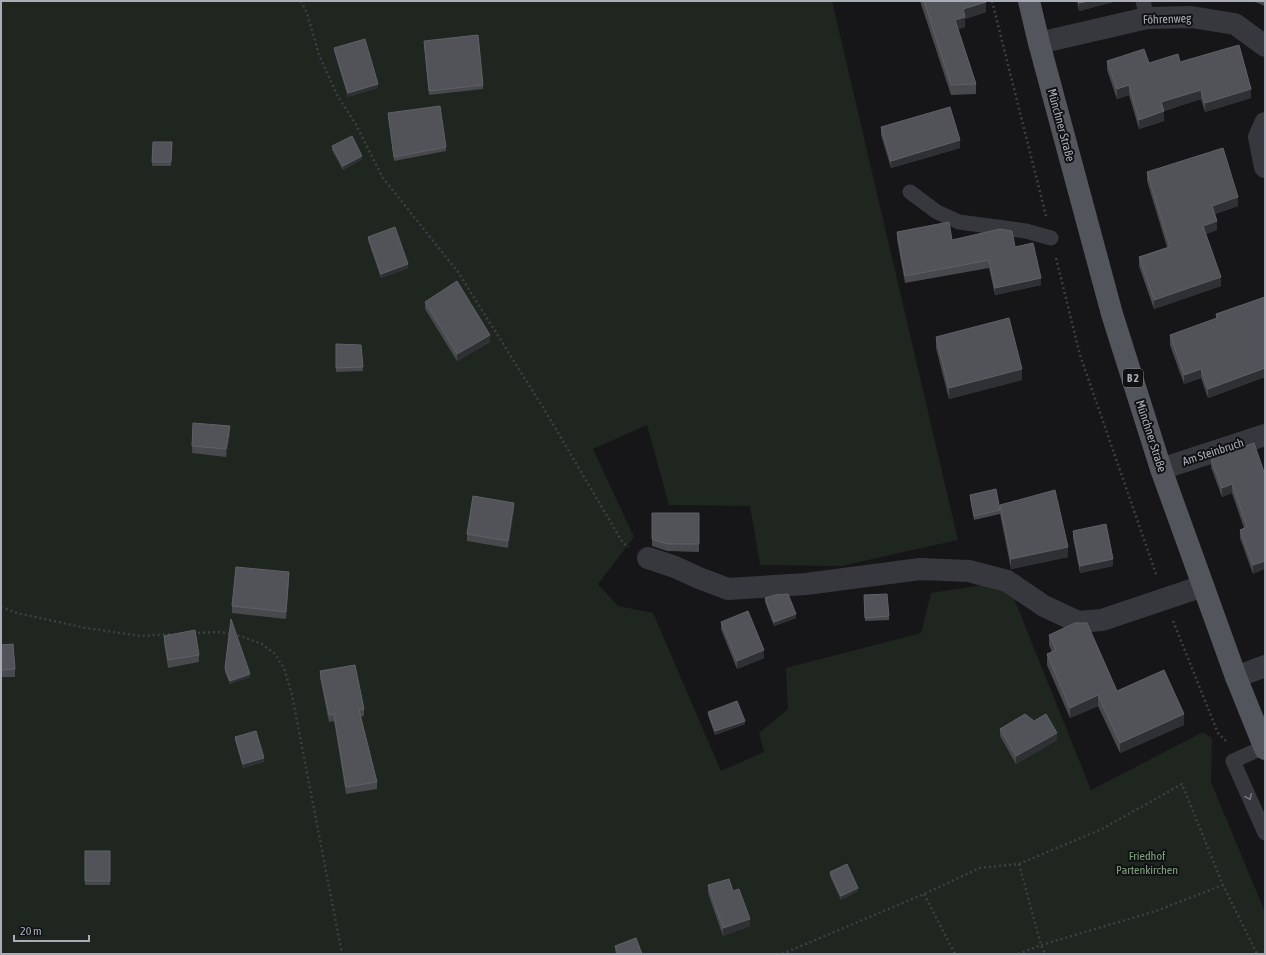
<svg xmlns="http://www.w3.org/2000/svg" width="1266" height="955" viewBox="0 0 1266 955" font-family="'Asap Condensed',sans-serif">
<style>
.green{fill:#1e261f}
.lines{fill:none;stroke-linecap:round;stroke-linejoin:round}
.path{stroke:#3d3f44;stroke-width:2.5;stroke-dasharray:2 3;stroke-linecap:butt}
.lane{stroke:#37383d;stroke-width:15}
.street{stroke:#37383d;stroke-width:22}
.primary{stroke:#53555c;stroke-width:22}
.wall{fill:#47494d}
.shaded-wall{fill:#2f3033}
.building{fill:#525359;stroke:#5f6168}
.oneway{stroke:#757881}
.labels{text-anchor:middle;stroke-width:4;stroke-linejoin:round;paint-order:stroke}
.shield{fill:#111113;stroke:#7b7e86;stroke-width:1}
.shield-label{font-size:11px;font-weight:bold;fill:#a8adb8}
.street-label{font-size:12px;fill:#a8adb8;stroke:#111113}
.park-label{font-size:12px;fill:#7fa381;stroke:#111113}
</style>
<rect width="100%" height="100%" fill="#161618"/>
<polygon class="green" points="1,1 832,1 958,540 841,566 760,565 750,506 669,505 647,425 593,449 634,537 598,584 618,606 653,613 721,771 764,752 759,733 788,709 786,668 921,633 931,593 1007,581 1091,790 1203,732 1212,738 1211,782 1265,912 1265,954 1,954"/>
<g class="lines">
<g class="path">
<polyline points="301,1 307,13 319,55 338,97 355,123 383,178 458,272 544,409 623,543 629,547"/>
<polyline points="992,1 1046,216"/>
<polyline points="1056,258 1080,355 1157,577"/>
<polyline points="1,607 17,613 86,628 141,636 172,634"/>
<polyline points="1173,621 1218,733 1227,742"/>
<polyline points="193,633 220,632 241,636 262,644 274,653 284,668 292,695 342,954"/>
<polyline points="1019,864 1041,945 1045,954"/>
<polyline points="924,894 955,954"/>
<polyline points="782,954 924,894 980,868 1019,864 1102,829 1182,784 1223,885 1257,954"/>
<polyline points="1018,954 1041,945 1156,911 1223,885"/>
</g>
<g class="lane">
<polyline points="1143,1 1147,18"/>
<polyline points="910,192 937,212 959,222 1026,231 1051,238"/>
<polyline points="1264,747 1233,761 1265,833"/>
</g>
<g class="street">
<polyline points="1039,43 1147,18 1191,17 1235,24 1265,46"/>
<polyline points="1265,123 1259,137 1265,167"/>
<polyline points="1161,469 1265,435"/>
<polyline points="648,558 675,567 699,578 728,589 806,584 920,569 969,571 1007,581 1044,606 1078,622 1102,620 1203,586"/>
<polyline points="1236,677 1265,666"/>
</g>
<polyline class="primary" points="1029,1 1039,43 1112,314 1161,469 1236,677 1265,749"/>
</g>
<g class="wall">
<polygon points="920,1 986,1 986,12 965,19 965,27 958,29 976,84 976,94 951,95"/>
<polygon points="1077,1 1117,1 1079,11"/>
<polygon points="1253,1 1265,1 1265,6"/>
<polygon points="424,41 483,85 483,89 429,95"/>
<polygon points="334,48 378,88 348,97 334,51"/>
<polygon points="1107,61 1149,63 1180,62 1251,98 1205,112 1201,99 1164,111 1164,121 1139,129 1129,95 1117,99 1107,70"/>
<polygon points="388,113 446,147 446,151 394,161"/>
<polygon points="881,127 960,148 891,168 881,135"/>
<polygon points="153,142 172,142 171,166 152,166"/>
<polygon points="332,146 362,159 343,170 332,150"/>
<polygon points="1147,172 1238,206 1215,214 1217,230 1206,234 1221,286 1154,309 1139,266 1139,257 1167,247 1147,181"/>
<polygon points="897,232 952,240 1015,247 1041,285 995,295 989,268 905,283 897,239"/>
<polygon points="368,237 408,268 381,278 368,240"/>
<polygon points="1265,297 1265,377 1208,398 1201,378 1184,384 1170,345 1170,335 1216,319 1216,314"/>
<polygon points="425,302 490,342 457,361 425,309"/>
<polygon points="936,337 1022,380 949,399 936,348"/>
<polygon points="336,344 361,345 363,371 336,372"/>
<polygon points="193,423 230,434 226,457 192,453"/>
<polygon points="1254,443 1253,574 1240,538 1240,530 1244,528 1232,493 1222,497 1211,467 1211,459"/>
<polygon points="970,495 1000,510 1000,505 1068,557 1011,569 1000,514 974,520 970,498"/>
<polygon points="514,510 508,548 467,541 467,534"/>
<polygon points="652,513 699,513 699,552 667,551 652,546"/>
<polygon points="1073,531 1113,566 1080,573 1073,538"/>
<polygon points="289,579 286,619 232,613 232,606"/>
<polygon points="765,598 796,618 774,626 765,602"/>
<polygon points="864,599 889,616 889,620 865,621"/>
<polygon points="721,622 764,658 737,669 721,629"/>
<polygon points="1049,635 1117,691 1184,725 1120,753 1098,706 1070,718 1047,665 1047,654 1052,652 1049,645"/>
<polygon points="164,636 199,655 199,662 168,668 164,643"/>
<polygon points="1,645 15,669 15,677 1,677"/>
<polygon points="225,668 250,677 230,684 225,672"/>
<polygon points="320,671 364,709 364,716 360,717 377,782 377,789 346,794 334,721 329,722 320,678"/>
<polygon points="708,712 745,724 715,735 708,715"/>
<polygon points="1000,729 1057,740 1016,764 1000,736"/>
<polygon points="235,737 264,762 243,768 235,740"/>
<rect x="85" y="851" width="25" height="34"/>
<polygon points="830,872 858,891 841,900 830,876"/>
<polygon points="708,885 733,891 750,926 723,936 708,893"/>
<polygon points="615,946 642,954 616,954 615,949"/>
</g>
<g class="shaded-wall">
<polygon points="1089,1 1117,1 1079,11 1079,3"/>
<polygon points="986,2 986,12 965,19 965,27 955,30 955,20 963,9"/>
<polygon points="378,84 378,88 348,97 348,93"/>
<polygon points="1129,85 1129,95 1117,99 1117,89"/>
<polygon points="1251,89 1251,98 1205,112 1205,103"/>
<polygon points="1201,90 1201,99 1161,112 1161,102"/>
<polygon points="1164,111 1164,121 1139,129 1139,120"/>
<polygon points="960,140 960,148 891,168 891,161"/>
<polygon points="362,156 362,159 343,170 343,166"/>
<polygon points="1238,197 1238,206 1212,215 1212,206"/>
<polygon points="1217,221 1217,230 1203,235 1203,226"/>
<polygon points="408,264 408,268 381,278 381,274"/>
<polygon points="1221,277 1221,286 1154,309 1154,300"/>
<polygon points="1041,278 1041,285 995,295 995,288"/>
<polygon points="490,335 490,342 457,361 457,354"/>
<polygon points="1265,368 1265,377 1208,398 1208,389"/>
<polygon points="1022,369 1022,380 949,399 949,388"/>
<polygon points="1201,369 1201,378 1184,384 1184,375"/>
<polygon points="230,426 230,434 226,457 226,449"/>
<polygon points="1232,484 1232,493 1222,497 1222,488"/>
<polygon points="514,503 514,510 508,548 508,541"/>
<polygon points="1068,547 1068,557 1011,569 1011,559"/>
<polygon points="1113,559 1113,566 1080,573 1080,566"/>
<polygon points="1265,561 1265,569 1253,574 1253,565"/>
<polygon points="289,572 289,579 286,619 286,612"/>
<polygon points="796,614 796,618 774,626 774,622"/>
<polygon points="764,650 764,658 737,669 737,661"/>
<polygon points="250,674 250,677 230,684 230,681"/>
<polygon points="1098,695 1098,706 1070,718 1070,708"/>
<polygon points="1184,714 1184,725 1120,753 1120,743"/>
<polygon points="745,721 745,724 715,735 715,731"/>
<polygon points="1057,733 1057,740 1016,764 1016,756"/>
<polygon points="264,758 264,762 243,768 243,764"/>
<polygon points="858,888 858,891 841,900 841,896"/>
<polygon points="750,919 750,926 723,936 723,928"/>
</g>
<g class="building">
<polygon points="924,1 986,1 986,2 963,9 965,17 955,20 976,84 951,85"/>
<polygon points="1078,1 1089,1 1079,3"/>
<polygon points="478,35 483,85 429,91 424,41"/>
<polygon points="365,39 378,84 348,93 334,48"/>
<polygon points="1239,45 1251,89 1205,103 1201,90 1161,102 1164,111 1139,120 1129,85 1117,89 1107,61 1144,49 1149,63 1178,54 1180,62"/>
<polygon points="440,106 446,147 394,157 388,113"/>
<polygon points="950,107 960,140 891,161 881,127"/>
<polygon points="352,136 362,156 343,166 332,146"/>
<polygon points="153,142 172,142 171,162 152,162"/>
<polygon points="1223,148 1238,197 1212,206 1217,221 1203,226 1221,277 1154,300 1139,257 1170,247 1147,172"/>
<polygon points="949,222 952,240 1000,229 1012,231 1015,247 1033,243 1041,278 995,288 989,260 905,276 897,232"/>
<polygon points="395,227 408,264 381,274 368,237"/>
<polygon points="457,281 490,335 457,354 425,302"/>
<polygon points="1265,297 1265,368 1208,389 1201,369 1184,375 1170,335 1217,318 1216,314"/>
<polygon points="1009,318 1022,369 949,388 936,337"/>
<polygon points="336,344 361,345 363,367 336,368"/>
<polygon points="193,423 230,426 226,449 192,446"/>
<polygon points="1254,443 1265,475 1265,561 1253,565 1240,530 1247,527 1232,484 1222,488 1211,459"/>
<polygon points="996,489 1000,510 974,516 970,495"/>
<polygon points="1055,490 1068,547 1011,559 1000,505"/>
<polygon points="473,496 514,503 508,541 467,534"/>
<polygon points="652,513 699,513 699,544 667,544 652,539"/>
<polygon points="1106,524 1113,559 1080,566 1073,531"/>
<polygon points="236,567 289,572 286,612 232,606"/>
<polygon points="788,594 796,614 774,622 765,598 775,595"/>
<polygon points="887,594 889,616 865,618 864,595"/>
<polygon points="748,611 764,650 737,661 721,622"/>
<polygon points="231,619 250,674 230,681 225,668"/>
<polygon points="1075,623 1087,623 1117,691 1164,670 1184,714 1120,743 1098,695 1070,708 1047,654 1056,650 1049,635"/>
<polygon points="195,630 199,655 168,660 164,636"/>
<polygon points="13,644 15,669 1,670 1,645"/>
<polygon points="355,665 364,709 359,710 377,782 346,787 334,714 329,715 320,671"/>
<polygon points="737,701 745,721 715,731 708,712"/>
<polygon points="1025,714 1034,721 1046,714 1057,733 1016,756 1000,729"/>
<polygon points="256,731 264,758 243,764 235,737"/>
<rect x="85" y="851" width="25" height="30"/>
<polygon points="847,864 858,888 841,896 830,872"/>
<polygon points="729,879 733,891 739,889 750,919 723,928 708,885"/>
<polygon points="636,938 642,954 618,954 615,946"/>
</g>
<defs><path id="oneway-chevron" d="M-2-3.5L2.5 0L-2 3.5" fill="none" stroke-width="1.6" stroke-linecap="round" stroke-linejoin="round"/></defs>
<use class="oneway" href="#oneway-chevron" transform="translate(1249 797) rotate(66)"/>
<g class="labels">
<rect class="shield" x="1123" y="369" width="20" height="18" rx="3"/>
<g class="shield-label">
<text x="1133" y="382">B 2</text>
</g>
<g class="street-label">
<text transform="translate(1167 19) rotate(-2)" y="4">Föhrenweg</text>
<text transform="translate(1061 125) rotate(75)" y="4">Münchner Straße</text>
<text transform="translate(1151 436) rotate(72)" y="4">Münchner Straße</text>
<text transform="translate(1213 452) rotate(-18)" y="4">Am Steinbruch</text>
</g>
<g class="park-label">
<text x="1147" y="860">Friedhof<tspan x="1147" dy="14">Partenkirchen</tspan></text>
</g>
</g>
<rect width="1266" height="955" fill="none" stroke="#a8adb8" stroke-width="4"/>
<path d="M14 935v6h75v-6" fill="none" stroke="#a8adb8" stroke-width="2"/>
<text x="20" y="935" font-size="12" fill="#a8adb8" stroke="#111113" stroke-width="3" paint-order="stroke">20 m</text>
</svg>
